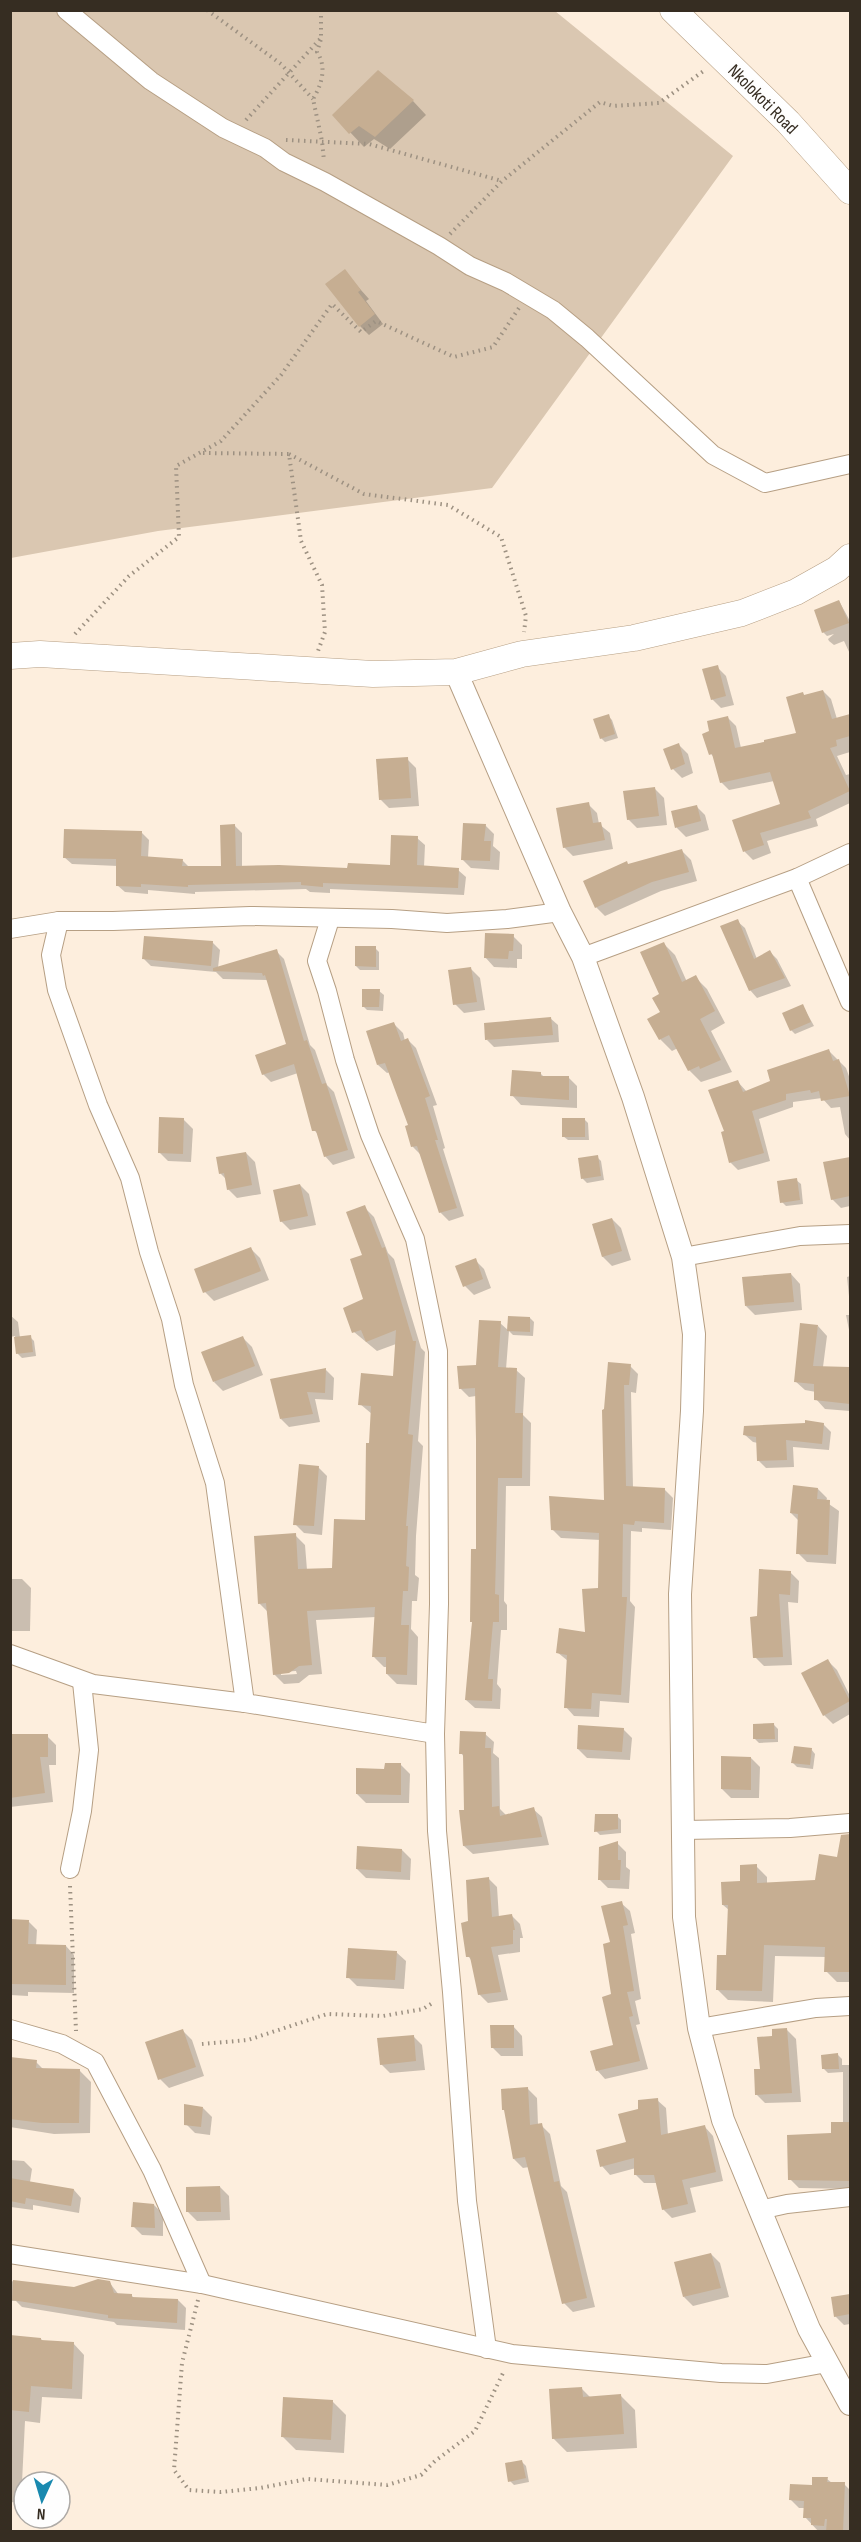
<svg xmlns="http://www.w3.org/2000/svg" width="861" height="2542" viewBox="0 0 861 2542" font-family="'Sofia Sans Condensed',sans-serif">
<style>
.green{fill:#dac7b1}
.shadow{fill:#0003;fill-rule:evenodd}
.building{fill:#c6ae92}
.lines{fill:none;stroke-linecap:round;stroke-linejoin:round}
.minor-casing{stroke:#b69f84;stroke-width:20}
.tertiary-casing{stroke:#b69f84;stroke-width:24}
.secondary-casing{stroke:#b69f84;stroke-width:27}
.path{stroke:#9d9182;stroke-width:4;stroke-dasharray:1.5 4.5;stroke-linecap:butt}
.minor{stroke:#fff;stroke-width:18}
.tertiary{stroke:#fff;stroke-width:22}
.secondary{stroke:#fff;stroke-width:26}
.labels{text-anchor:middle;stroke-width:5;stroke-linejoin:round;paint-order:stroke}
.street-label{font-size:18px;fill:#362d22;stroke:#fefefe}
</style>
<rect width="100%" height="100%" fill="#fdeedd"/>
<polygon class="green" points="11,11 555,11 733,156 492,488 158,531 11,558"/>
<g class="shadow">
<polygon points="413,101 426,115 390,149 374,139 364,147 334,115"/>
<polygon points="344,271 369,299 366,301 383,324 369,335 360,326"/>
<polygon points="839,601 850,621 850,654 844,641 834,645 829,641 828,639 834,634 827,636 823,632"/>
<polygon points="717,667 726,676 734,705 721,708 712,699"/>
<polygon points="823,691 831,699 837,719 850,715 850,752 837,756 846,775 850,774 850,803 816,819 818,826 767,841 771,853 753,860 745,852 734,821 782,805 774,781 729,790 721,782 714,757 711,754 728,718 736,726 741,748 798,734 802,693 805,696"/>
<polygon points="608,716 612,720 618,738 605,742 601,738"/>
<polygon points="679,745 688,754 693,773 682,778 673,769"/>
<polygon points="407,759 416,768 419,806 389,808 380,799"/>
<polygon points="655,789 664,798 667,825 637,828 628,819"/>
<polygon points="588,804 597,813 599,824 610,833 613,849 573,856 564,847"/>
<polygon points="696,806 705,815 709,830 686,837 677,828 672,813"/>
<polygon points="485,825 494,834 493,846 500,852 499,870 471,868 462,859"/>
<polygon points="235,826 242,833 242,867 349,870 391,866 417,838 425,845 424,867 458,870 466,877 464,895 330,889 330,893 310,892 306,889 195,892 195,894 148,890 148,894 125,892 117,885 118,866 72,864 64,857 141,832 149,840 148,858 182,860 190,868 222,868"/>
<polygon points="682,851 691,860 697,881 661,891 605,916 596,907 629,865"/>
<polygon points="737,921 745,928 757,959 770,952 777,959 791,986 757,998 750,990"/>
<polygon points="513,936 522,945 522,959 517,959 517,968 494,967 485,957"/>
<polygon points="212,942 220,950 218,968 276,951 284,959 310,1045 315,1050 327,1085 334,1092 355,1158 333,1165 325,1156 319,1135 314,1130 298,1073 271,1082 263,1074 288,1045 268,980 223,979 216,972 151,966 144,959"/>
<polygon points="664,944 675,955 687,982 695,977 707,989 725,1023 711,1031 732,1072 701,1082 689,1070 678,1048 672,1051 660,1039 650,1019 662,1013"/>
<polygon points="375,948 379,952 379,970 360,970 356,966"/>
<polygon points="471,969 480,978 485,1010 464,1013 455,1004"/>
<polygon points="379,991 384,995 383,1011 367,1010 363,1006"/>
<polygon points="803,1006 814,1026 795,1034 791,1030"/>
<polygon points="550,1018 558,1025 559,1042 494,1047 487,1040"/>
<polygon points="394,1024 403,1033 405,1041 408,1040 416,1048 437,1105 433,1106 445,1148 443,1149 464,1216 449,1221 440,1212 422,1156 413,1147 410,1125 390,1072 387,1073 378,1065"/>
<polygon points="828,1050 846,1068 850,1079 850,1140 845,1134 840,1107 831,1108 822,1098 793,1102 793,1107 759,1119 770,1161 738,1170 730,1162 726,1132 738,1082 747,1092 772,1082"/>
<polygon points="540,1073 544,1077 568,1077 577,1086 577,1108 521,1105 512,1095"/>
<polygon points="584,1119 588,1123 589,1140 568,1140 563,1136"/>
<polygon points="184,1120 193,1129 191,1162 168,1161 159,1152"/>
<polygon points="246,1153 255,1162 261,1194 237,1198 228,1189 227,1180 220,1173"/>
<polygon points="597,1157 601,1161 604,1180 587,1183 583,1179 580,1160"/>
<polygon points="847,1159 850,1162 850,1206 841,1208 832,1199"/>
<polygon points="796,1180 801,1184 803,1204 786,1206 782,1202"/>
<polygon points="300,1185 309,1194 316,1225 290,1230 281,1221"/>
<path d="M364 1207 374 1217 388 1253 394 1259 421 1348 425 1352 418 1441 423 1446 416 1536 415 1575 419 1578 417 1601H412L411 1629 418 1637 417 1685 397 1684 387 1674V1667H384L374 1657 376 1617 316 1620 322 1674 309 1675 299 1683 284 1684 274 1674 268 1612 259 1603 295 1535 305 1545 307 1570 333 1569 366 1521 372 1414 360 1404 394 1377 396 1344 377 1351 354 1332 365 1300ZM296 1671 297 1674 281 1675V1672Z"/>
<polygon points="612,1219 621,1228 631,1260 612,1266 603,1257 593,1225"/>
<polygon points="251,1249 260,1258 269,1280 214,1301 205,1292 196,1270"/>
<polygon points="475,1260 484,1269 491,1288 474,1295 465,1286"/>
<polygon points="791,1274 800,1284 802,1310 755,1315 746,1306"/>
<polygon points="850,1276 850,1306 847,1277"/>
<polygon points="10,1315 18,1322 20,1338 30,1337 34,1341 36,1356 22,1358 18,1354 15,1336 10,1337"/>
<polygon points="846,1315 850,1315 850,1335"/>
<polygon points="509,1317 530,1318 534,1322 533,1336 513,1335 509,1331 506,1369 516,1370 525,1378 523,1415 531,1423 530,1486 506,1486 504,1601 507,1605 507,1630 501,1630 497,1684 501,1689 500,1709 475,1708 466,1700 478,1551 476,1396 469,1397 460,1388 477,1366 500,1323 509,1331"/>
<polygon points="818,1326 827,1336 823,1367 850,1367 850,1411 825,1409 816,1399 816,1392 805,1390 795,1381"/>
<polygon points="243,1338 252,1347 263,1375 223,1391 214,1382"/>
<polygon points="630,1366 638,1374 636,1393 631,1392 633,1488 665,1490 673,1498 671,1530 642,1528 642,1532 631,1531 630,1601 635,1607 629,1703 600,1701 599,1717 574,1716 566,1707 568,1661 557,1652 587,1634 599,1589 601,1540 561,1538 552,1529 606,1501 603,1411"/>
<polygon points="326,1370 334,1378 333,1400 315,1399 320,1422 289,1427 281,1419"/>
<polygon points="823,1424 831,1432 829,1450 793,1447 794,1467 766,1468 758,1460 758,1443 753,1442 745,1435"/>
<polygon points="318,1467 327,1476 322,1535 304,1533 295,1524"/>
<polygon points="818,1489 827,1498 826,1502 839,1511 836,1564 807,1562 798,1553 799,1521 791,1513"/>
<polygon points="790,1572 799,1581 798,1603 788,1602 792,1665 764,1666 755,1657 758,1618"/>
<polygon points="10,1579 22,1579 31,1588 30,1631 10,1631"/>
<polygon points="828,1661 837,1670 850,1696 850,1714 833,1724 824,1715"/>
<polygon points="774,1725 778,1729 778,1742 759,1743 755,1739"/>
<polygon points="623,1729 632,1738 630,1760 587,1758 578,1749"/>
<polygon points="485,1734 494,1742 493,1753 499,1758 500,1809 507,1816 533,1809 542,1817 549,1845 473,1854 464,1846 464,1757 461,1753"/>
<polygon points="10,1735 47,1736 56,1745 56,1765 49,1765 53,1802 10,1807"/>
<polygon points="811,1749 815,1754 813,1769 797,1767 793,1763"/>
<polygon points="751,1758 760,1767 759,1798 731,1798 722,1789"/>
<polygon points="401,1765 410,1774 409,1803 366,1803 357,1794 386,1770"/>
<polygon points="617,1816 621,1820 621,1833 600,1835 596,1831"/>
<polygon points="617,1843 626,1852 626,1867 630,1870 629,1889 608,1888 599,1879"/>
<polygon points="402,1850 411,1859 410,1880 366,1878 357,1869"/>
<polygon points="839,1851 850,1852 850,1982 837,1982 826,1971 826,1957 775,1956 773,2002 728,2000 717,1989 727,1957 729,1910 723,1905 756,1866 767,1877 767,1884 816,1881 838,1858"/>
<polygon points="488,1878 497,1887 499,1918 512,1916 520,1924 523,1938 520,1938 520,1952 498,1955 508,2000 488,2003 479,1994 472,1961 468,1956"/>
<polygon points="621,1903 630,1911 635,1933 631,1934 641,1999 635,2001 640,2024 636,2025 648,2069 605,2079 597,2070 615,2046 611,1944"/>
<polygon points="10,1920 29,1922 37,1930 36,1946 66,1946 74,1955 74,1993 28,1992 28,1996 10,1995"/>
<polygon points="396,1952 406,1961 404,1989 357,1986 348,1977"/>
<polygon points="513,2026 522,2036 523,2056 501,2056 492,2047"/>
<polygon points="787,2030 796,2039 801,2102 765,2103 756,2094 761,2070 774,2037"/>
<polygon points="183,2031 192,2040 204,2076 169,2088 160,2079"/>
<polygon points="413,2036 422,2045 425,2070 390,2073 381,2064"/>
<polygon points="838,2055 842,2059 842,2065 850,2065 850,2189 799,2188 790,2179 843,2123 843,2072 828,2073 824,2069"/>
<polygon points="10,2059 36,2062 44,2070 80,2071 91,2082 90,2133 54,2134 10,2127"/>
<polygon points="528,2089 537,2098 538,2125 541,2125 550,2134 561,2186 567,2192 595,2307 573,2312 564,2303 529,2167 523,2168 514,2159"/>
<polygon points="657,2100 666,2108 668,2135 705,2127 713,2136 723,2181 690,2188 696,2212 672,2218 663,2209 657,2183 644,2183 636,2175 636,2168 610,2175 602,2166 627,2143 640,2110"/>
<polygon points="203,2108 212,2117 210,2135 195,2133 186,2124"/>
<polygon points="10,2160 24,2161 32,2169 30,2182 74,2190 81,2198 79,2213 33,2205 33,2210 11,2207"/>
<polygon points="220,2187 229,2196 230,2220 197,2221 188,2212"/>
<polygon points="154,2205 163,2214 163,2236 142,2235 133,2226"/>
<polygon points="711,2254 720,2263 729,2297 693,2306 684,2297"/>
<polygon points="10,2281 75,2289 109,2282 119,2295 132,2296 134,2298 178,2300 186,2308 185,2330 117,2325 114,2322 22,2307 16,2301 10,2301"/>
<polygon points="850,2296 850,2324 844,2325 835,2316 832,2298"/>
<polygon points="10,2336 41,2339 44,2342 73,2343 84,2355 82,2399 42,2397 40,2423 25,2421 21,2503 10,2502"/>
<polygon points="582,2389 591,2398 621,2396 635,2410 637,2448 567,2452 553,2438"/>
<polygon points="332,2401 346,2415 344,2453 296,2450 283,2437"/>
<polygon points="522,2462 526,2466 529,2482 514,2485 510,2481"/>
<polygon points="827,2479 832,2483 844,2484 850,2490 850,2532 819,2532 805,2517 805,2508 799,2508 791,2500"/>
</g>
<g class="building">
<polygon points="378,70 414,100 375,137 359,126 349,134 332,115"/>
<polygon points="345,269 361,290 358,292 375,314 359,327 325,284"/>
<polygon points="839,600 849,623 822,633 814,610"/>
<polygon points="718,665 726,696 711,700 702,669"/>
<polygon points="823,690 832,719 850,714 850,736 836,740 837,746 830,748 850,791 808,811 811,818 760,833 764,845 743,852 732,820 780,804 770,772 720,783 712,754 709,755 702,734 709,731 707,721 728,716 735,748 764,742 764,740 796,733 786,697 803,692 804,695"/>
<polygon points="609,714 615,734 600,739 593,719"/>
<polygon points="679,743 685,764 671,770 663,749"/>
<polygon points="408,757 411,798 379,800 376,759"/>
<polygon points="655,787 659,816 627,820 623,791"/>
<polygon points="589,802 593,823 601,822 605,840 563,848 556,808"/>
<polygon points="697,805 701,821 675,828 671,811"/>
<polygon points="463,823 486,824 484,841 491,841 490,861 461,860"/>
<polygon points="235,824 236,866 279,865 347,868 348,863 390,865 391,835 418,836 417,865 459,868 458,888 323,883 323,887 301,885 301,882 188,885 188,887 141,884 141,887 116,886 116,859 63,858 64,829 142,831 141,856 183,859 182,866 221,866 220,825"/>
<polygon points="682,849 689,872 652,882 595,908 583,881 627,861 628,864"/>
<polygon points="738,919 754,959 770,950 785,978 749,991 720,926"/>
<polygon points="485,933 514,934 513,951 509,951 508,959 484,958"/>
<polygon points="144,936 213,941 211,966 142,959"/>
<polygon points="664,942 682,982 696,975 715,1011 700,1019 721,1060 700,1069 699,1066 688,1071 669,1035 659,1040 647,1019 660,1012 652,998 659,994 640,952"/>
<polygon points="355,946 376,946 376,967 355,966"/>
<polygon points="277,949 304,1041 307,1040 322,1084 326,1083 348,1150 324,1157 316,1131 312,1131 294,1064 262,1075 255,1055 286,1044 265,975 263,976 262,973 213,971 213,968"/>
<polygon points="471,967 477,1002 453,1005 448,970"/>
<polygon points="362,989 380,989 379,1007 362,1007"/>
<polygon points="803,1004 811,1022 790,1031 782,1013"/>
<polygon points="551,1017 553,1035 485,1040 484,1023"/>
<polygon points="394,1022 401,1041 408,1038 430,1096 425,1098 438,1140 435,1140 457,1208 439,1213 417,1146 411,1147 405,1126 408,1125 385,1063 377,1065 366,1031"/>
<polygon points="829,1049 833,1061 839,1059 850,1096 821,1101 819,1091 811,1093 810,1090 786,1094 786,1100 752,1111 764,1153 729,1163 721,1132 724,1131 708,1090 738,1080 743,1092 770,1081 767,1070"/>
<polygon points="512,1070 541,1072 541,1076 569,1076 569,1100 510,1096"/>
<polygon points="159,1117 184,1118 183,1154 158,1153"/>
<rect x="562" y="1118" width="23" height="19"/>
<polygon points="246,1152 252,1185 227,1190 224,1173 219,1174 216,1157"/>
<polygon points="598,1155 601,1176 581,1179 578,1158"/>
<polygon points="850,1157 850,1196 831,1200 823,1162"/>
<polygon points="797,1178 800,1200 780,1203 777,1181"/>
<polygon points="300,1184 308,1216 280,1222 273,1190"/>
<polygon points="365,1205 382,1248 385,1247 413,1341 416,1341 408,1434 413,1435 406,1526 408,1526 406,1566 409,1567 408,1591 403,1591 401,1625 409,1625 407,1675 386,1674 386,1657 372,1657 375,1607 307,1611 312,1665 299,1666 289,1673 273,1675 266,1603 258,1604 254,1536 296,1533 298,1569 332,1568 334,1519 365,1520 366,1443 369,1443 371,1406 358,1405 361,1373 393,1376 396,1330 366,1342 361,1330 352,1333 343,1308 363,1299 350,1259 362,1255 346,1212"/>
<polygon points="612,1218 622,1251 602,1257 592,1224"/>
<polygon points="251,1247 261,1271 203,1293 194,1269"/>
<polygon points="476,1258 483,1279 463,1287 455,1266"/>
<polygon points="791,1273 794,1302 745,1306 742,1277"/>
<polygon points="508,1316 530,1317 530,1332 507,1331"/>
<polygon points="479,1320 501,1321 498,1367 517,1368 515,1413 523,1413 522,1478 498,1478 495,1594 499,1595 499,1622 493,1622 488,1679 493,1679 492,1701 465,1700 472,1622 470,1622 471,1549 476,1549 476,1440 475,1388 459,1389 457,1366 476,1365"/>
<polygon points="800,1323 818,1325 813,1366 850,1367 850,1404 814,1400 814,1384 794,1382"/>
<polygon points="31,1335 33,1352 16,1354 14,1337"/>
<polygon points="243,1336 255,1366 213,1382 201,1352"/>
<polygon points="608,1362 631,1364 629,1385 624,1385 626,1486 665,1488 664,1523 635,1521 634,1525 623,1524 622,1597 627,1597 621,1695 592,1693 591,1709 564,1708 567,1655 556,1653 559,1628 585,1632 582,1589 598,1588 599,1533 551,1530 549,1496 604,1500 602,1410 604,1409"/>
<polygon points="326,1368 325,1393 307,1392 313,1414 280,1419 270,1379"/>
<polygon points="805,1420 824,1423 822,1444 786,1440 787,1460 757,1461 756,1437 743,1435 744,1426 805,1423"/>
<polygon points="299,1464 319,1466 314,1526 293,1525"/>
<polygon points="793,1485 818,1488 817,1499 830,1500 828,1555 796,1554 798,1514 790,1513"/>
<polygon points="759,1569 791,1571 790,1595 779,1594 783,1657 753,1658 750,1617 757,1616"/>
<polygon points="828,1659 850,1701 823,1716 801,1673"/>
<polygon points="774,1723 775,1739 753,1739 753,1724"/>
<polygon points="578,1725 624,1728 622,1752 577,1749"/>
<polygon points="460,1731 486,1732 485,1748 491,1748 492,1807 499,1806 500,1816 534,1807 542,1837 463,1846 459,1810 464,1810 463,1754 459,1754"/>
<polygon points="10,1734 48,1734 48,1757 40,1757 45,1793 10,1798"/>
<polygon points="794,1746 812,1748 810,1765 791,1763"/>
<polygon points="721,1756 751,1757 751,1790 721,1789"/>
<polygon points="385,1763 401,1763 401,1795 356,1794 356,1768 384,1769"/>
<polygon points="595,1814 618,1814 618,1829 594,1832"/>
<polygon points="850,1834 850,1972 824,1972 825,1947 764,1945 762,1991 716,1990 717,1955 726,1955 728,1905 722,1905 721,1882 740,1881 740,1865 757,1864 757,1883 815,1880 819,1854 837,1857 841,1835"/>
<polygon points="618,1841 618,1860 621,1860 620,1880 598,1880 599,1847"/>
<polygon points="357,1846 402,1849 401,1872 356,1869"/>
<polygon points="489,1877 492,1917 512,1914 515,1930 513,1930 513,1944 491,1947 501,1992 478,1995 470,1957 466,1957 461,1923 468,1921 466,1880"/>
<polygon points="622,1901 628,1925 623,1926 634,1991 627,1992 633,2016 629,2017 640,2061 596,2071 590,2051 613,2045 602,1997 611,1994 603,1944 610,1942 601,1906"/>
<polygon points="10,1919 29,1920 28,1944 66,1945 66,1985 10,1984"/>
<polygon points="348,1948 397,1951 395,1980 346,1978"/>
<polygon points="490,2025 514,2025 514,2048 491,2048"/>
<polygon points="787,2028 792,2093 755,2095 754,2069 760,2069 757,2037 772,2036 772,2029"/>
<polygon points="183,2029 196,2067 158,2080 145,2042"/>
<polygon points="414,2035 416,2061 380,2065 377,2038"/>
<polygon points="838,2053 839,2069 822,2069 821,2055"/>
<polygon points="10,2057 37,2060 36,2068 80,2069 79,2123 42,2123 10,2119"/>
<polygon points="528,2087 530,2125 542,2123 554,2182 559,2181 587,2298 562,2304 525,2157 513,2159 504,2110 502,2110 501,2089"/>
<polygon points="658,2098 661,2135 705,2125 716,2172 682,2180 688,2204 662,2210 654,2175 634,2175 634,2158 600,2167 596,2150 626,2142 618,2114 638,2109 638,2100"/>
<polygon points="184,2104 203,2107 201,2127 184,2125"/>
<polygon points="831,2122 850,2122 850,2181 788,2180 787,2135 831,2133"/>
<polygon points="10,2178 74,2189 71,2206 26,2198 25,2204 10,2201"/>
<polygon points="220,2186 221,2212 186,2212 186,2187"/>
<polygon points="133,2202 154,2204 155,2228 131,2227"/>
<polygon points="711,2253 721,2288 683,2297 674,2262"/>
<polygon points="98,2279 110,2281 114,2293 132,2294 132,2297 178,2299 177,2323 108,2318 108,2315 12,2300 13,2280 74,2287"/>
<polygon points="850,2294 850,2314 834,2317 831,2297"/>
<polygon points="10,2335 41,2338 41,2340 74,2342 72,2389 31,2386 29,2412 10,2410"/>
<polygon points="582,2387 583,2397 621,2394 624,2434 552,2439 549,2389"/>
<polygon points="283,2397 333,2400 331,2440 281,2437"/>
<polygon points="522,2460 526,2478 508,2482 505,2463"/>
<polygon points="812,2477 828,2477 827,2482 845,2482 843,2532 826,2532 827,2519 825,2519 824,2526 811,2525 811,2518 803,2518 804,2501 789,2500 790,2484 812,2485"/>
</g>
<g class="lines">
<defs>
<g id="minor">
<polyline points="66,10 151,81 223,128 265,148 284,162 325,182 439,246 470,266 506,282 553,310 587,338 713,455 765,483 850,464"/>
<polyline points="797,878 850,1002"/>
<polyline points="59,921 51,955 57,990 98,1105 130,1178 149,1252 171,1319 184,1385 215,1483 245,1703"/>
<polyline points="10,929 59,921 113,921 250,916 392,919 447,923 507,919 560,912"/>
<polyline points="583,957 797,878 850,853"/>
<polyline points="683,1257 800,1236 850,1234"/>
<polyline points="10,1654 93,1684 245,1703 435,1734 439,1604 438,1351 415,1239 370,1135 345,1060 327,991 317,961 330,919"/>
<polyline points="435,1734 437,1831 452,1992 467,2201 487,2349"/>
<polyline points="684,1830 790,1828 850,1823"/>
<polyline points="70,1869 82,1811 89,1750 82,1682"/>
<polyline points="699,2028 816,2008 850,2006"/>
<polyline points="10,2029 62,2044 95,2062 152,2170 202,2284"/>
<polyline points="760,2210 787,2204 850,2197"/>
<polyline points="10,2254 202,2284 512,2354 721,2373 767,2374 827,2363"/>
</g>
<polyline id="tertiary" points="456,672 560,912 583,957 633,1097 683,1257 694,1334 692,1411 680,1594 684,1917 699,2028 723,2120 809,2329 850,2404"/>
<g id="secondary">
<polyline points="673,10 788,122 850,191"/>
<polyline points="10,656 40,654 373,674 456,672 522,654 634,638 742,613 796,592 837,569 850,557"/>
</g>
</defs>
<use href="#minor" class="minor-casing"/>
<use href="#tertiary" class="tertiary-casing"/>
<use href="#secondary" class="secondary-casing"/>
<g class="path">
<polyline points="207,10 281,64 313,99"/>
<path d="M321 10V39L317 52C327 67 322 84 313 99L322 141 324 161"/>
<polyline points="246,120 320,39"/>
<polyline points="286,140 369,144 502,181"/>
<polyline points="450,234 502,181 600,102 613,106 659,103 705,70"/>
<polyline points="203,453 289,454 301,541 322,585 325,632 318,651"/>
<polyline points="289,454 364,494 448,505 501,537 526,616 524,632"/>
<polyline points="75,634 129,576 179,537 176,466 221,441 281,375 332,304 361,332 376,321 454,357 493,347 519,308"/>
<polyline points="70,1886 76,2031"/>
<polyline points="202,2044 248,2040 327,2014 383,2016 423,2009 434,2002"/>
<polyline points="198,2300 182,2363 174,2470 189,2490 221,2492 260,2488 307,2479 387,2485 421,2475 435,2461 475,2431 504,2371"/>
</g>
<use href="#minor" class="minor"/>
<use href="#tertiary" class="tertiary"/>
<use href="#secondary" class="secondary"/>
</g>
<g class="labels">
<g class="street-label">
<text transform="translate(763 99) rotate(45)" y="6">Nkolokoti Road</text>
</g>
</g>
<rect width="861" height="2542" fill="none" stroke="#362d22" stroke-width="24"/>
<g transform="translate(42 2500) rotate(184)"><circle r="28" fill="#fefefe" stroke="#aeaaa6" stroke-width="1.5"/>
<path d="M0-4.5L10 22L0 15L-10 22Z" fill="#1989af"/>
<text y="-9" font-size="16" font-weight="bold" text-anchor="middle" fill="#362d22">N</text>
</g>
</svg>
